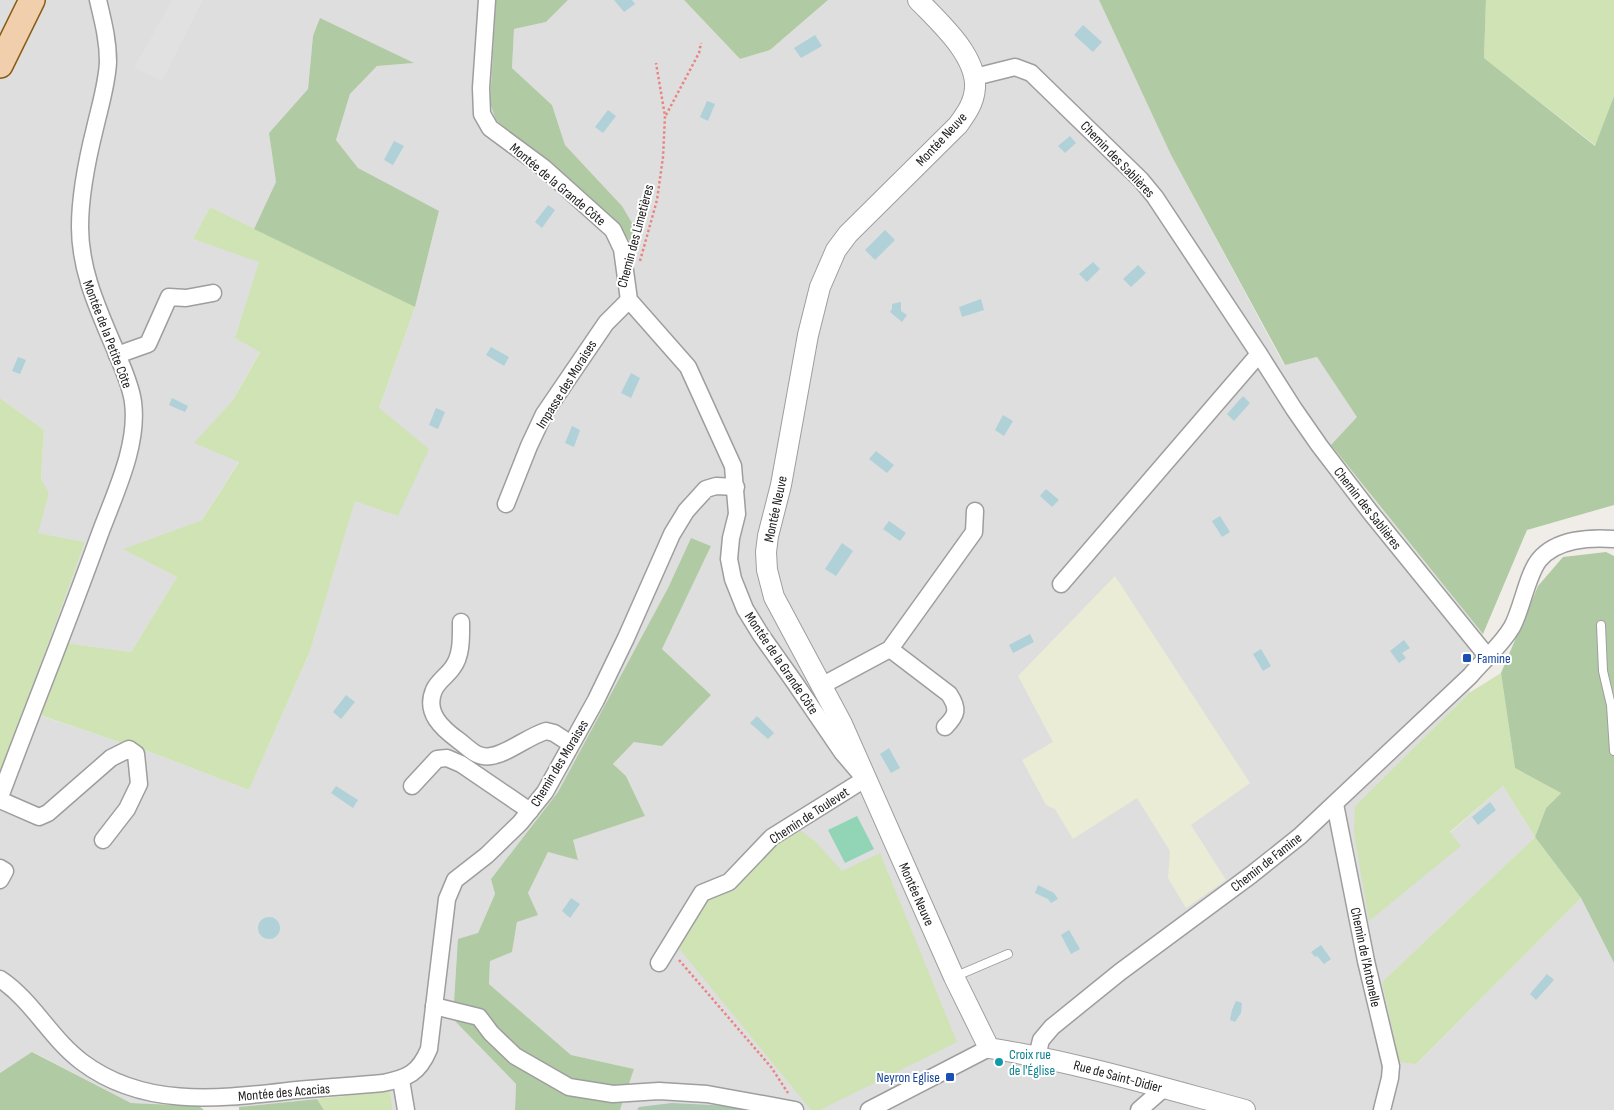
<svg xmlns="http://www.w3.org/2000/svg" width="1614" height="1110" viewBox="0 0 1614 1110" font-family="'Sofia Sans Condensed',sans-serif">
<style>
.residential{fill:#dedede}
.farmland{fill:#ebecd6}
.grass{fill:#cfe3b5}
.forest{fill:#b0caa3}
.cemetery{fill:#acc6af}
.pitch{fill:#91d4b6}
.parking{fill:#e1e1e1}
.water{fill:#afd1d7}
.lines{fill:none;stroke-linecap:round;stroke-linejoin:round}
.service-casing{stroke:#9e9e9e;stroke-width:10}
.minor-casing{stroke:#9e9e9e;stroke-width:19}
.tertiary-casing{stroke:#9e9e9e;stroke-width:22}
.primary-casing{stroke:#8a5b14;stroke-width:28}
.path{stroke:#e98581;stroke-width:2.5;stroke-dasharray:2.5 2.5;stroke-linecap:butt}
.service{stroke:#fff;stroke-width:8}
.minor{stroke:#fff;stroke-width:16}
.tertiary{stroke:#fff;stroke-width:20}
.primary{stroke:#f1cfad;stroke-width:25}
.transit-dot{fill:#1a4fb4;stroke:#fff;stroke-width:2}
.culture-dot{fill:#0f9aa8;stroke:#fff;stroke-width:2}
.labels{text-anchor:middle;stroke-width:4;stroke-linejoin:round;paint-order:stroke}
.street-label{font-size:14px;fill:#212121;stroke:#fff}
.transit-label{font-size:14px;fill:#164399;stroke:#fff;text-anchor:start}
.culture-label{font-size:14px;fill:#0d838f;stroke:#fff;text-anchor:start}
</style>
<rect width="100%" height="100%" fill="#f0ede8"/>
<polygon class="residential" points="0,0 496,0 490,103 622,206 565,145 552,105 512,68 514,29 546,22 568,0 684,0 740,59 770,50 828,0 1099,0 1171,155 1284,365 1317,357 1358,417 1331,446 1483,634 1469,693 1355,806 1460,847 1450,833 1503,786 1535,837 1382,982 1416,1064 1581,898 1614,963 1614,1110 620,1110 634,1069 571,1055 489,984 490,960 512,952 517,922 528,893 548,852 578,859 572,840 645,816 626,776 613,764 634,742 711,695 662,649 711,546 691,538 668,588 558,792 491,879 495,894 478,933 453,1019 516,1084 515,1110 393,1110 390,1091 239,1107 131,1103 33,1052 0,1073 0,777 24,710 125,744 145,750 249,790 310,651 355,500 379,408 415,307 439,212 358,168 336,140 350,94 377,66 413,63 313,36 308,89 269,133 276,182 254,229 210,207 193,239 260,261 235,338 260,351 233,400 195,443 239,461 202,520 124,549 177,577 131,652 49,641 85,542 37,533 49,493 41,480 44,430 0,398"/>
<polygon class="farmland" points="1115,576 1250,783 1191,825 1226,880 1186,908 1168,878 1170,851 1137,798 1073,839 1055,809 1046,805 1022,760 1053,742 1018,676"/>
<g class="grass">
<polygon points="1486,0 1614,0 1614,96 1596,146 1484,58"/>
<polygon points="210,207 415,307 379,408 429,449 398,516 355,501 310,651 249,790 145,750 125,744 40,715 65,643 131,652 177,577 123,549 202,520 239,462 194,443 233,400 260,352 235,338 259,262 193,239"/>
<polygon points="0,398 44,430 41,479 49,493 38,533 85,542 0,777"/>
<polygon points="1501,673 1515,768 1561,793 1546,808 1535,837 1581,898 1416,1064 1399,1062 1382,982 1535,837 1503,786 1450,832 1461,846 1369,921 1354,833 1355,806 1469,693"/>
<polygon points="798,829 815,841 842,871 880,853 957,1042 820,1110 811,1110 677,946 705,900 728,892 770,847"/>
<polygon points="390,1091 393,1110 324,1110 317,1099"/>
</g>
<g class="forest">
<polygon points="496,0 568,0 546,22 514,29 512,68 552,105 565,145 622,206 639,235 632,244 609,216 496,120 490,103"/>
<polygon points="684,0 828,0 770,50 740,59"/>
<polygon points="1099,0 1486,0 1484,58 1595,146 1614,96 1614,505 1527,530 1483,634 1331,445 1357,417 1317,357 1285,365 1171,155"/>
<polygon points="320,18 414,63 377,66 350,94 336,140 358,168 439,211 415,307 254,229 276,182 269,133 308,89 313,36"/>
<polygon points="691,538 711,546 662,649 711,695 662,746 634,742 613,764 626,776 645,816 573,840 578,860 548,852 528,893 538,915 517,922 512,952 490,961 489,984 571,1055 634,1069 620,1110 515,1110 516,1084 453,1019 458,939 478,933 495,894 491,879 558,792 668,588"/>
<polygon points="1606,552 1614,556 1614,963 1581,898 1535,837 1546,808 1561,793 1515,768 1501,673 1538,586 1563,557"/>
<polygon points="32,1052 131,1103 199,1106 204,1110 0,1110 0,1073"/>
<polygon points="317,1099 324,1110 239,1110 239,1107"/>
</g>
<polygon class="cemetery" points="672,1103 751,1107 760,1110 637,1110 639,1107"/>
<polygon class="pitch" points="857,816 874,849 845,863 828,830"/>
<polygon class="parking" points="172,0 203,0 162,81 134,68"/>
<g class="water">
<polygon points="614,0 632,0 635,4 624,12"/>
<polygon points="1083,25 1102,42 1093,52 1074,35"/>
<polygon points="815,35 822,46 801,58 794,48"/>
<polygon points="707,101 715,104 708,121 700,117"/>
<polygon points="608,110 616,116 603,133 595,127"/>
<polygon points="1070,136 1076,143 1065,153 1058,146"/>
<polygon points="394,141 404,146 393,165 384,160"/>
<polygon points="548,205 555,210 542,228 535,222"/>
<polygon points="885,230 895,240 875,260 865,250"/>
<polygon points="1093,262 1100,269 1087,282 1079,274"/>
<polygon points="1138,265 1146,273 1131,287 1123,279"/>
<polygon points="981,299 984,310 962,317 959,307"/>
<polygon points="901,302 901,311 907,315 902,322 890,312 892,309 892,304"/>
<polygon points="491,347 509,357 504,366 486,355"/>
<polygon points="18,357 26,360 20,374 12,371"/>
<polygon points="631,373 640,378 631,398 621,393"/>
<polygon points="1243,396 1250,403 1234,421 1227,414"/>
<polygon points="172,398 188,406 185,412 169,405"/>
<polygon points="436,408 445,412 438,429 429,425"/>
<polygon points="1003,415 1013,421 1004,436 995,430"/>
<polygon points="572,426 580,430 574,447 565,443"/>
<polygon points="876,451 894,465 887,473 869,459"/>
<polygon points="1046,489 1059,500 1052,507 1040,496"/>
<polygon points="1220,516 1230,532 1222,537 1212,521"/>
<polygon points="889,521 906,533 900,541 883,529"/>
<polygon points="842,543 853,551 836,576 825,569"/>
<polygon points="1030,634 1034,642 1013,653 1009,645"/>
<polygon points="1404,640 1410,648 1402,653 1406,658 1399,663 1390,651"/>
<polygon points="1261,649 1271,666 1263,671 1253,654"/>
<polygon points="346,695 355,702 341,719 333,712"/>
<polygon points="757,716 774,733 768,739 750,723"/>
<polygon points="889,748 900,768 891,773 880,754"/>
<polygon points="336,786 358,800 353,808 331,793"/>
<polygon points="1490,802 1496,810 1478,825 1472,817"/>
<polygon points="1038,885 1054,893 1058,899 1051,903 1048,899 1035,893"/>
<polygon points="571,898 580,904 570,918 562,911"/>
<circle cx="269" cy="928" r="11"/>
<polygon points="1069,930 1080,949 1071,954 1061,935"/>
<polygon points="1321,945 1331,959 1324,964 1317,956 1315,957 1311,952"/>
<polygon points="1547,974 1554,980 1536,1000 1530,994"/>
<polygon points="1236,1001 1242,1003 1241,1013 1235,1022 1230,1020 1232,1010"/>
</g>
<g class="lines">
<defs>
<g id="service">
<polyline points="1601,625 1603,671 1611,705 1614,751"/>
<polyline points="954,977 1008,954"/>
</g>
<g id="minor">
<polyline points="487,0 481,88 482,114 490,128 544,168 613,230 622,249 629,300 688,367 733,466 737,514 731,538 729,559 733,579 745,609 761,635 795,683 842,752 865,779 772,837 729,882 702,893 659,963"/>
<polyline points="975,77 1015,67 1031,73 1141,180 1155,197 1259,354 1294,409 1319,445 1371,513 1487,656"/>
<polyline points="117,355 148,344 169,297 186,298 213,293"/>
<polyline points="506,504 529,446 544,414 606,323 629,300"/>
<polyline points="1061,584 1259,354"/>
<path d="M461 622C461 636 462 655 453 667 448 675 438 681 434 690 424 713 443 729 458 740 469 748 477 759 491 756 507 754 529 736 546 731L554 733 571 744"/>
<path d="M890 649 949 694C959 709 957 715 945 727"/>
<polyline points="821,686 890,649 974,532 975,511"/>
<polyline points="412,786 437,759 447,758 461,764 530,811"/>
<path d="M0 797C32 711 67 625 98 539 113 497 139 447 133 402 131 386 123 369 117 354 100 313 80 273 80 227 80 193 87 160 95 128 100 106 107 84 108 62 108 40 103 21 98 0"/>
<polyline points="0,800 39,817 48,813 111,758 129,749 136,754 139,784 127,809 103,840"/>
<polyline points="1335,804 1366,961 1391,1066 1390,1078 1382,1110"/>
<polyline points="0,868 5,871 0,880"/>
<path d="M0 979C33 1001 50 1038 82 1062 146 1110 223 1098 297 1090 325 1087 354 1086 383 1083 408 1078 419 1073 429 1049L447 899 455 880 487 855 520 823 545 792 596 700 626 638 672 534 686 511 706 489 716 486 736 487"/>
<polyline points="434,1006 479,1017 491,1033 515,1056 569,1087 613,1094 659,1091 707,1094 795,1110"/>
<path d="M1037 1056 1041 1040 1052 1027 1120 972 1251 875 1300 836 1470 676C1484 659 1501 646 1512 627 1522 609 1527 575 1539 560 1556 539 1590 537 1614 539"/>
<polyline points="401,1080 406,1110"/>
<polyline points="869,1110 989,1048"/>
<polyline points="1139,1110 1164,1088"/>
</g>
<path id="tertiary" d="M918 0C938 21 977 55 975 88 974 103 966 114 958 125L848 234 836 250 820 287 808 335 781 485 768 536 766 552 767 570 774 597 842 724 954 977 989 1048C1076 1062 1160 1087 1245 1110"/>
<polyline id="primary" points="0,65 32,0"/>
</defs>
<use href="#service" class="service-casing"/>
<use href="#minor" class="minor-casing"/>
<use href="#tertiary" class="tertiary-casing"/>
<use href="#primary" class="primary-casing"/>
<g class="path">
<polyline points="666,115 699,53 701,43"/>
<polyline points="640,261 657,200 663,157 665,116 656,63"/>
<polyline points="679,960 771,1067 788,1093"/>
</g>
<use href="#service" class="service"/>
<use href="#minor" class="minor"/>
<use href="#tertiary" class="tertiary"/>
<use href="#primary" class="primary"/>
</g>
<g class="transit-dot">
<rect x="1462" y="653" width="10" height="10" rx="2.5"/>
<rect x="945" y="1072" width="10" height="10" rx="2.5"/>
</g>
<circle class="culture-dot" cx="999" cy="1062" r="5"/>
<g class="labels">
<g class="street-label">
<text transform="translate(941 139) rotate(-47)" y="5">Montée Neuve</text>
<text transform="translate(1118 159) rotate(46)" y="5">Chemin des Sablières</text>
<text transform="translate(558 184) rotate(40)" y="5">Montée de la Grande Côte</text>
<text transform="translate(635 236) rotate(-75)" y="5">Chemin des Limetières</text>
<text transform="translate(108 334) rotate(69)" y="5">Montée de la Petite Côte</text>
<text transform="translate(566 384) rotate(-58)" y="5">Impasse des Moraises</text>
<text transform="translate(1368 508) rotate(52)" y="5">Chemin des Sablières</text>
<text transform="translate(775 509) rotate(-78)" y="5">Montée Neuve</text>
<text transform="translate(782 663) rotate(56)" y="5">Montée de la Grande Côte</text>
<text transform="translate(559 763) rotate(-59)" y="5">Chemin des Moraises</text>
<text transform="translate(809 815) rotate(-33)" y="5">Chemin de Toulevet</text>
<text transform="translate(1266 862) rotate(-38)" y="5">Chemin de Famine</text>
<text transform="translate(917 894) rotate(66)" y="5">Montée Neuve</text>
<text transform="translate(1366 957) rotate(78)" y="5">Chemin de l'Antonelle</text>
<text transform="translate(1118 1076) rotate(15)" y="5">Rue de Saint-Didier</text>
<text transform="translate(284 1092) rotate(-5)" y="5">Montée des Acacias</text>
</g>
<g class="transit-label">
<text x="1477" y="663">Famine</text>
<text x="940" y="1082" text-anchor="end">Neyron Eglise</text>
</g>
<g class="culture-label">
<text x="1009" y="1059">Croix rue<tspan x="1009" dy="16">de l'Église</tspan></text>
</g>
</g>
</svg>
